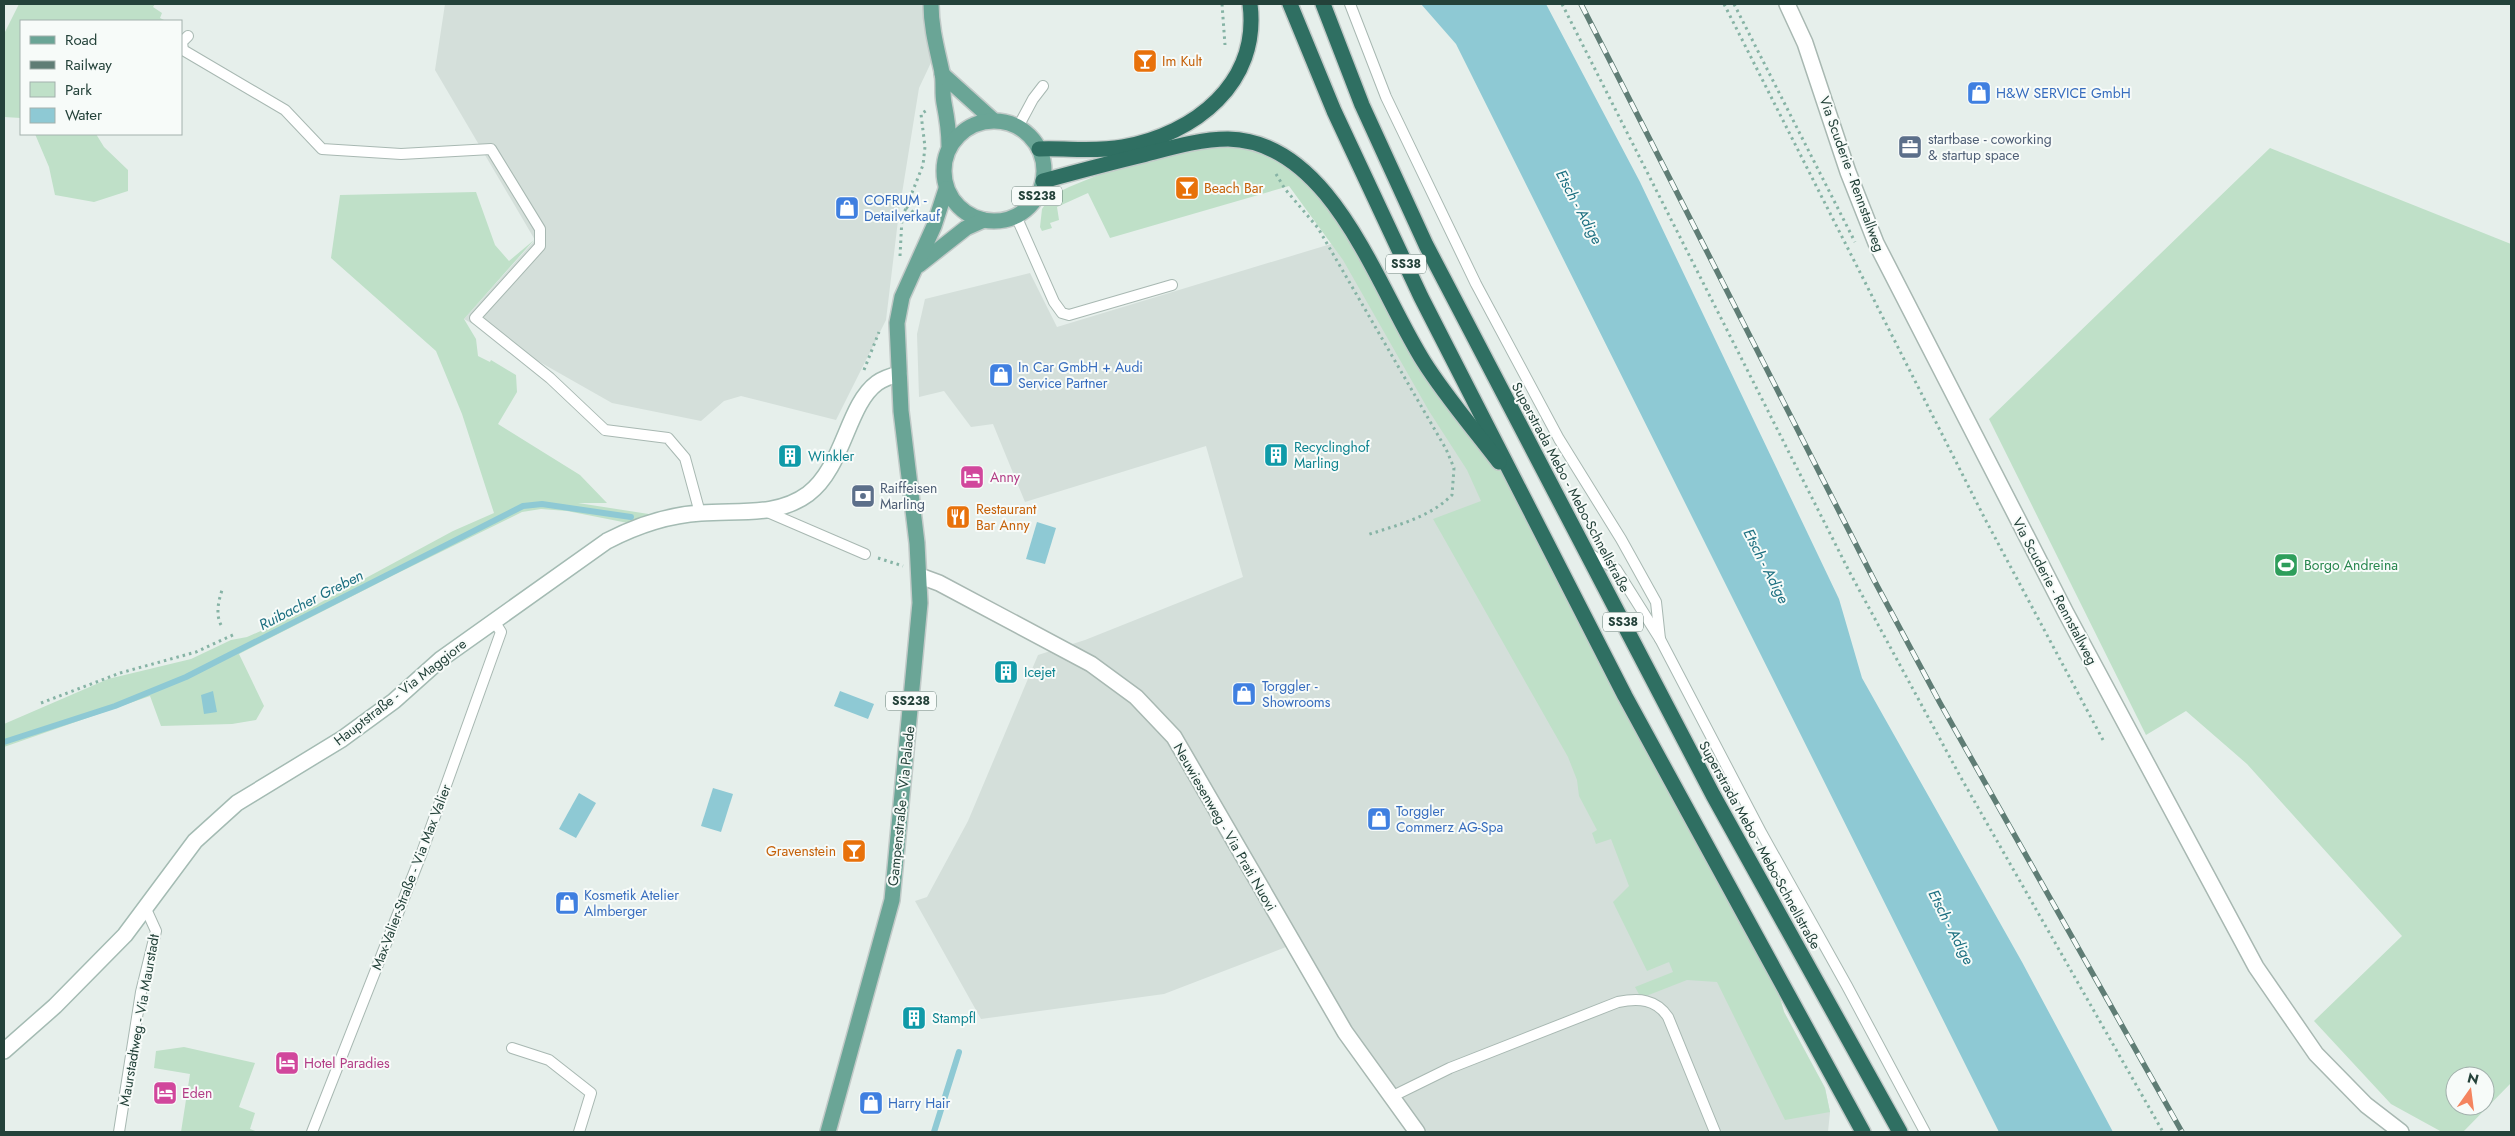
<svg xmlns="http://www.w3.org/2000/svg" width="2515" height="1136" viewBox="0 0 2515 1136" font-family="Jost,sans-serif">
<style>
.built{fill:#d4dfda}
.green{fill:#bfe0c8;fill-rule:evenodd}
.water{fill:#8ec9d4}
.lines{fill:none;stroke-linecap:round;stroke-linejoin:round}
.stream{stroke:#8ec9d4;stroke-width:6}
.lane-casing{stroke:#a8b8b2;stroke-width:12}
.street-casing{stroke:#a8b8b2;stroke-width:18}
.secondary-casing{stroke:#a4bbb3;stroke-width:18}
.primary-casing{stroke:#c2cac8;stroke-width:18}
.highway-casing{stroke:#c2cac8;stroke-width:18}
.path{stroke:#86b3a5;stroke-width:3;stroke-dasharray:2.5 4;stroke-linecap:butt}
.lane{stroke:#fff;stroke-width:10}
.street{stroke:#fff;stroke-width:15}
.secondary{stroke:#fff;stroke-width:15}
.primary{stroke:#6aa596;stroke-width:15}
.highway{stroke:#2f6f62;stroke-width:15}
.rail-casing{stroke:#5f7d75;stroke-width:5.5}
.rail{stroke:#f7fbf9;stroke-width:4;stroke-dasharray:11;stroke-linecap:butt}
.labels{text-anchor:middle;stroke-width:4;stroke-linejoin:round;paint-order:stroke}
.shield{fill:#f7fbf9;stroke:#637a73;stroke-width:1}
.shield-label{font-size:12px;font-weight:bold;fill:#24423a}
.food-label{font-size:14px;fill:#c56008;stroke:#f7fbf9;text-anchor:start}
.shop-label{font-size:14px;fill:#366cbe;stroke:#f7fbf9;text-anchor:start}
.service-label{font-size:14px;fill:#4e5e75;stroke:#f7fbf9;text-anchor:start}
.street-label{font-size:14px;fill:#24423a;stroke:#f7fbf9}
.culture-label{font-size:14px;fill:#0d838f;stroke:#f7fbf9;text-anchor:start}
.hotel-label{font-size:14px;fill:#b23c85;stroke:#f7fbf9;text-anchor:start}
.leisure-label{font-size:14px;fill:#27864d;stroke:#f7fbf9;text-anchor:start}
.water-label{font-size:15px;font-style:italic;fill:#1c6f80;stroke:#f7fbf9}
</style>
<rect width="100%" height="100%" fill="#e6efeb"/>
<g class="built">
<polygon points="445,4 931,4 936,52 919,88 899,212 886,320 836,420 741,396 724,401 701,421 612,403 464,319 535,240 435,70"/>
<polygon points="1354,237 1771,966 1784,1012 1825,1088 1830,1112 1828,1132 1413,1132 1400,1123 1286,947 1164,994 981,1019 915,901 927,897 968,821 1038,655 1085,640 1243,577 1206,446 1025,502 993,424 971,427 944,391 919,397 917,334 925,299 1030,273 1057,327"/>
</g>
<g class="green">
<polygon points="19,4 155,4 153,7 162,13 160,18 166,21 21,21 21,118 4,117 4,34"/>
<polygon points="35,134 96,134 104,147 128,170 128,191 94,202 55,195 49,167"/>
<polygon points="1227,139 1305,170 1397,316 1523,492 1771,966 1784,1012 1825,1088 1830,1112 1785,1120 1717,982 1687,980 1641,998 1635,987 1673,972 1669,962 1647,971 1613,902 1629,886 1611,839 1596,844 1592,833 1597,830 1579,796 1577,780 1568,757 1433,519 1481,501 1467,470 1429,411 1343,260 1289,186 1110,238 1088,193 1057,207 1059,220 1050,223 1052,228 1042,231 1040,227 1042,209 1051,196 1069,187 1108,171"/>
<path d="M2270 148 2511 244V1083L2463 1132H2442L2391 1104 2314 1021 2402 936 2247 764 2186 711 2146 735 1989 419ZM2455 1076H2485V1106H2455Z"/>
<polygon points="476,192 495,245 509,261 534,240 464,319 476,339 478,356 490,362 491,360 516,375 517,392 498,424 580,475 607,503 578,503 668,517 638,525 567,511 541,509 522,512 396,574 239,654 264,706 256,720 232,724 161,726 150,696 4,747 4,724 108,679 191,659 231,640 247,637 301,613 453,531 494,513 462,414 436,351 331,258 340,195"/>
<polygon points="184,1047 255,1063 239,1107 255,1113 250,1129 258,1132 181,1132 190,1074 154,1068 156,1051"/>
</g>
<g class="water">
<polygon points="1421,4 1546,4 1640,182 1839,599 1862,678 2022,962 2113,1132 1999,1132 1456,44"/>
<polygon points="1037,522 1056,528 1045,564 1026,559"/>
<polygon points="213,691 217,712 204,714 201,695"/>
<polygon points="840,691 874,704 868,719 834,706"/>
<polygon points="713,788 733,794 721,832 701,826"/>
<polygon points="579,793 596,803 576,838 559,829"/>
</g>
<g class="lines">
<g class="stream">
<polyline points="4,742 115,706 186,677 523,506 542,504 631,517"/>
<polyline points="934,1132 959,1052"/>
</g>
<defs>
<g id="lane">
<polyline points="1350,4 1386,97 1476,284 1559,439 1621,539 1656,602 1660,639"/>
<polyline points="188,36 182,42 183,50 285,110 322,149 401,154 491,149 540,229 540,246 475,318 550,378 605,430 668,438 685,458 700,513"/>
<polyline points="1018,127 1033,99 1043,86"/>
<polyline points="1016,216 1054,302 1062,313 1069,315 1172,285"/>
<polyline points="765,511 865,554"/>
<polyline points="1588,553 1616,569 1660,639 1762,834 1847,986 1925,1132"/>
<polyline points="512,1048 549,1060 591,1093 579,1132"/>
<path d="M1391 1097 1450 1068 1618 1002C1639 998 1656 999 1668 1017L1715 1132"/>
<polyline points="119,1132 141,992 156,931 146,909"/>
<polyline points="312,1132 421,855 501,632 494,621"/>
</g>
<g id="street">
<polyline points="1787,4 1805,43 1848,172 1876,243 2066,613 2256,967 2316,1054 2366,1105 2401,1132"/>
<polyline points="920,576 939,583 1091,664 1136,697 1174,737 1345,1032 1417,1132"/>
</g>
<path id="secondary" d="M4 1051 55 1006 125 935 195 841 237 803 342 739 394 701 441 659 607 541C638 525 667 515 701 513 737 510 777 517 808 494 844 467 847 405 877 383 884 378 891 376 899 374"/>
<g id="primary">
<path d="M931 4C931 28 937 49 942 72 944 82 942 93 944 103 947 118 949 131 949 146"/>
<polyline points="942,74 993,120"/>
<circle cx="994" cy="171" r="50"/>
<polyline points="919,265 966,228 984,220"/>
<polyline points="828,1132 892,900 920,603 917,543 901,411 897,323 902,297 934,226 946,189"/>
</g>
<g id="highway">
<polyline points="1290,4 1334,111 1421,297 1625,696 1863,1132"/>
<polyline points="1323,4 1362,105 1426,245 1713,795 1900,1132"/>
<path d="M1039 149C1068 148 1095 152 1123 147 1195 134 1260 83 1250 4"/>
<path d="M1043 181C1076 172 1109 163 1143 155 1170 148 1200 139 1228 139 1332 141 1377 288 1424 362 1446 397 1474 429 1499 462"/>
</g>
</defs>
<use href="#lane" class="lane-casing"/>
<use href="#street" class="street-casing"/>
<use href="#secondary" class="secondary-casing"/>
<use href="#primary" class="primary-casing"/>
<use href="#highway" class="highway-casing"/>
<g class="path">
<polyline points="1222,4 1225,45"/>
<polyline points="1562,4 1849,571 1960,776 2163,1132"/>
<polyline points="1724,4 1984,517 2103,740"/>
<polyline points="1734,4 1855,242"/>
<path d="M1276 174 1285 189 1318 228 1446 449 1454 468 1452 495C1429 518 1397 525 1367 535"/>
<polyline points="906,207 920,217"/>
<polyline points="900,256 902,218 923,165 925,147 921,114 927,110"/>
<polyline points="864,370 879,332"/>
<polyline points="878,558 903,566"/>
<path d="M221 625C215 613 219 599 223 587"/>
<polyline points="41,703 120,673 196,652 235,634"/>
</g>
<use href="#lane" class="lane"/>
<use href="#street" class="street"/>
<use href="#secondary" class="secondary"/>
<use href="#primary" class="primary"/>
<use href="#highway" class="highway"/>
<defs>
<polyline id="rail" points="1581,4 1874,580 1940,703 2182,1132"/>
</defs>
<use href="#rail" class="rail-casing"/>
<use href="#rail" class="rail"/>
</g>
<defs>
<symbol id="bar-square" viewBox="-11 -11 22 22"><rect x="-9" y="-9" width="18" height="18" rx="4" fill="#e8710a" stroke="#f7fbf9"/><path d="M-6-5H6L.8 .8V4.5H3.5V6h-7V4.5H-.8V.8Z" fill="#fff"/></symbol>
<symbol id="shop-square" viewBox="-11 -11 22 22"><rect x="-9" y="-9" width="18" height="18" rx="4" fill="#3f7fe0" stroke="#f7fbf9"/><path d="M-5-2.5h2.3a2.7 3.5 0 0 1 5.4 0H5L5.5 6h-11ZM-1.5-2.5h3a1.5 2.3 0 0 0-3 0Z" fill="#fff"/></symbol>
<symbol id="office-square" viewBox="-11 -11 22 22"><rect x="-9" y="-9" width="18" height="18" rx="4" fill="#5c6f8a" stroke="#f7fbf9"/><path d="M-6-3h4V-5.5h4V-3h4V5H-6ZM-1-4.5V-3h2v-1.5ZM-6 0V1H6V0Z" fill="#fff"/></symbol>
<symbol id="building-square" viewBox="-11 -11 22 22"><rect x="-9" y="-9" width="18" height="18" rx="4" fill="#0f9aa8" stroke="#f7fbf9"/><path d="M-4-6H4V6H1V3H-1V6H-4ZM-2.5-4.3h1.7v1.8h-1.7ZM.8-4.3h1.7v1.8H.8ZM-2.5-1h1.7V.8h-1.7ZM.8-1h1.7V.8H.8Z" fill="#fff"/></symbol>
<symbol id="hotel-square" viewBox="-11 -11 22 22"><rect x="-9" y="-9" width="18" height="18" rx="4" fill="#d1479c" stroke="#f7fbf9"/><path d="M-6-4.5h1.5V1H6V5H4.5V3h-9V5H-6ZM-4 0a1.8 1.8 0 1 1 3.6 0ZM.5 0V-2.5h3Q6-2.5 6 0Z" fill="#fff"/></symbol>
<symbol id="bank-square" viewBox="-11 -11 22 22"><rect x="-9" y="-9" width="18" height="18" rx="4" fill="#5c6f8a" stroke="#f7fbf9"/><path d="M-6-4H6V4H-6ZM0-2.3a2.3 2.3 0 1 0 0 4.6a2.3 2.3 0 1 0 0-4.6Z" fill="#fff"/></symbol>
<symbol id="restaurant-square" viewBox="-11 -11 22 22"><rect x="-9" y="-9" width="18" height="18" rx="4" fill="#e8710a" stroke="#f7fbf9"/><path d="M-5-6h1v4h1v-4h1v4h1v-4h1v5L-1.5 .5V6h-2V.5L-5-1ZM5-6V6H3V1.5H1.5Q1.5-4 5-6Z" fill="#fff"/></symbol>
<symbol id="stadium-square" viewBox="-11 -11 22 22"><rect x="-9" y="-9" width="18" height="18" rx="4" fill="#2e9e5b" stroke="#f7fbf9"/><path d="M0-5a6.5 5 0 1 0 0 10a6.5 5 0 1 0 0-10ZM-3.5-1.8h7v3.6h-7Z" fill="#fff"/></symbol>
</defs>
<g fill-rule="evenodd">
<use href="#bar-square" x="1131" y="47" width="28" height="28"/>
<use href="#shop-square" x="1965" y="79" width="28" height="28"/>
<use href="#office-square" x="1896" y="133" width="28" height="28"/>
<use href="#bar-square" x="1173" y="174" width="28" height="28"/>
<use href="#shop-square" x="833" y="194" width="28" height="28"/>
<use href="#shop-square" x="987" y="361" width="28" height="28"/>
<use href="#building-square" x="1262" y="441" width="28" height="28"/>
<use href="#building-square" x="776" y="442" width="28" height="28"/>
<use href="#hotel-square" x="958" y="463" width="28" height="28"/>
<use href="#bank-square" x="849" y="482" width="28" height="28"/>
<use href="#restaurant-square" x="944" y="503" width="28" height="28"/>
<use href="#stadium-square" x="2272" y="551" width="28" height="28"/>
<use href="#building-square" x="992" y="658" width="28" height="28"/>
<use href="#shop-square" x="1230" y="680" width="28" height="28"/>
<use href="#shop-square" x="1365" y="805" width="28" height="28"/>
<use href="#bar-square" x="840" y="837" width="28" height="28"/>
<use href="#shop-square" x="553" y="889" width="28" height="28"/>
<use href="#building-square" x="900" y="1004" width="28" height="28"/>
<use href="#hotel-square" x="273" y="1049" width="28" height="28"/>
<use href="#hotel-square" x="151" y="1079" width="28" height="28"/>
<use href="#shop-square" x="857" y="1089" width="28" height="28"/>
</g>
<g class="labels">
<g class="shield">
<rect x="1012" y="186.5" width="50" height="19" rx="4"/>
<rect x="1386" y="254.5" width="40" height="19" rx="4"/>
<rect x="1603" y="612.5" width="40" height="19" rx="4"/>
<rect x="886" y="691.5" width="50" height="19" rx="4"/>
</g>
<g class="shield-label">
<text x="1037" y="200">SS238</text>
<text x="1406" y="268">SS38</text>
<text x="1623" y="626">SS38</text>
<text x="911" y="705">SS238</text>
</g>
<g class="food-label">
<text x="1162" y="66">Im Kult</text>
<text x="1204" y="193">Beach Bar</text>
<text x="976" y="514">Restaurant<tspan x="976" dy="16">Bar Anny</tspan></text>
<text x="836" y="856" text-anchor="end">Gravenstein</text>
</g>
<g class="shop-label">
<text x="1996" y="98">H&amp;W SERVICE GmbH</text>
<text x="864" y="205">COFRUM -<tspan x="864" dy="16">Detailverkauf</tspan></text>
<text x="1018" y="372">In Car GmbH + Audi<tspan x="1018" dy="16">Service Partner</tspan></text>
<text x="1262" y="691">Torggler -<tspan x="1262" dy="16">Showrooms</tspan></text>
<text x="1396" y="816">Torggler<tspan x="1396" dy="16">Commerz AG-Spa</tspan></text>
<text x="584" y="900">Kosmetik Atelier<tspan x="584" dy="16">Almberger</tspan></text>
<text x="888" y="1108">Harry Hair</text>
</g>
<g class="service-label">
<text x="1928" y="144">startbase - coworking<tspan x="1928" dy="16">&amp; startup space</tspan></text>
<text x="880" y="493">Raiffeisen<tspan x="880" dy="16">Marling</tspan></text>
</g>
<g class="street-label">
<text transform="translate(1852 174) rotate(70)" y="5">Via Scuderie - Rennstallweg</text>
<text transform="translate(1571 487) rotate(62)" y="5">Superstrada Mebo - Mebo-Schnellstraße</text>
<text transform="translate(2055 591) rotate(62)" y="5">Via Scuderie - Rennstallweg</text>
<text transform="translate(400 692) rotate(-38)" y="5">Hauptstraße - Via Maggiore</text>
<text transform="translate(901 806) rotate(-84)" y="5">Gampenstraße - Via Palade</text>
<text transform="translate(1225 827) rotate(60)" y="5">Neuwiesenweg - Via Prati Nuovi</text>
<text transform="translate(1760 845) rotate(61)" y="5">Superstrada Mebo - Mebo-Schnellstraße</text>
<text transform="translate(411 877) rotate(-69)" y="5">Max-Valier-Straße - Via Max Valier</text>
<text transform="translate(139 1020) rotate(-80)" y="5">Maurstadtweg - Via Maurstadt</text>
</g>
<g class="culture-label">
<text x="1294" y="452">Recyclinghof<tspan x="1294" dy="16">Marling</tspan></text>
<text x="808" y="461">Winkler</text>
<text x="1024" y="677">Icejet</text>
<text x="932" y="1023">Stampfl</text>
</g>
<g class="hotel-label">
<text x="990" y="482">Anny</text>
<text x="304" y="1068">Hotel Paradies</text>
<text x="182" y="1098">Eden</text>
</g>
<g class="leisure-label">
<text x="2304" y="570">Borgo Andreina</text>
</g>
<g class="water-label">
<text transform="translate(1579 207) rotate(62)" y="5">Etsch - Adige</text>
<text transform="translate(1766 566) rotate(63)" y="5">Etsch - Adige</text>
<text transform="translate(311 600) rotate(-27)" y="5">Ruibacher Greben</text>
<text transform="translate(1951 927) rotate(63)" y="5">Etsch - Adige</text>
</g>
</g>
<rect width="2515" height="1136" fill="none" stroke="#24423a" stroke-width="10"/>
<rect x="20" y="20" width="162" height="115" fill="#f7fbf9" stroke="#a3b1ad"/>
<rect x="30" y="36" width="25" height="8" fill="#6aa596" stroke="#a3b1ad"/>
<text x="65" y="45" font-size="15" fill="#24423a">Road</text>
<rect x="30" y="61" width="25" height="8" fill="#5f7d75" stroke="#a3b1ad"/>
<text x="65" y="70" font-size="15" fill="#24423a">Railway</text>
<rect x="30" y="82" width="25" height="15" fill="#bfe0c8" stroke="#a3b1ad"/>
<text x="65" y="95" font-size="15" fill="#24423a">Park</text>
<rect x="30" y="108" width="25" height="15" fill="#8ec9d4" stroke="#a3b1ad"/>
<text x="65" y="120" font-size="15" fill="#24423a">Water</text>
<g transform="translate(2470 1091) rotate(14)"><circle r="24" fill="#f7fbf9" stroke="#a3b1ad"/>
<path d="M0-4L9 19L0 12L-9 19Z" fill="#f4845f"/>
<text y="-8" font-size="14" font-weight="bold" text-anchor="middle" fill="#24423a">N</text>
</g>
</svg>
